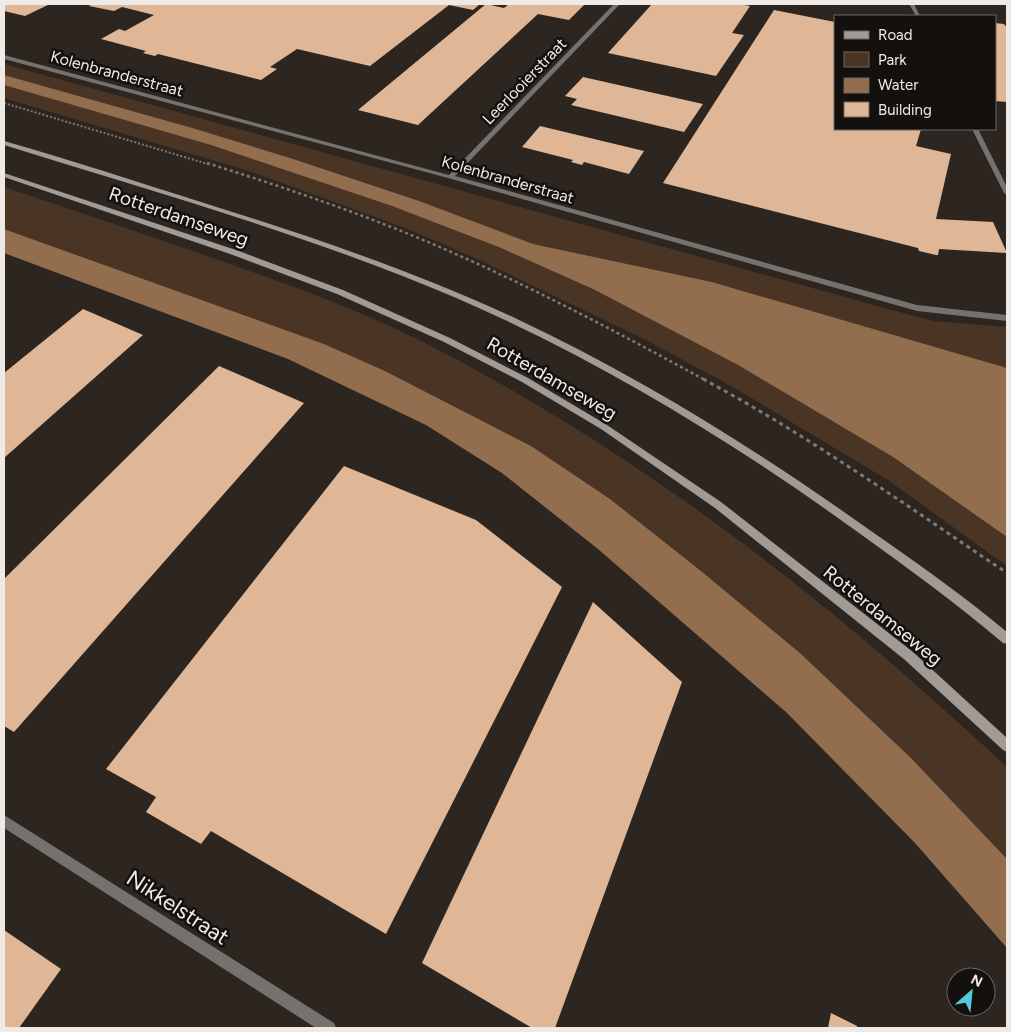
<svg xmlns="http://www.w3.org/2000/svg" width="1011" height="1032" viewBox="0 0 1011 1032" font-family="Figtree,sans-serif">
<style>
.green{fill:#4a3524}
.water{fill:#926e4f}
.building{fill:#dfb797}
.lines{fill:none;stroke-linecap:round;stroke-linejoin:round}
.path-far2{stroke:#7f7873;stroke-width:2;stroke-dasharray:2 2;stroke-linecap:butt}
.path-far1{stroke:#7f7873;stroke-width:2.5;stroke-dasharray:3 3;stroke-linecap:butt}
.path{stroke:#7f7873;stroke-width:3;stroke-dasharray:4 4;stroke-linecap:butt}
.lane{fill:#75716d;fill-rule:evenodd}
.street{fill:#75716d;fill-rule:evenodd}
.secondary{fill:#a19a95;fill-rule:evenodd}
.labels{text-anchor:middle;stroke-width:5;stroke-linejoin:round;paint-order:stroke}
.far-street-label{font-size:16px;fill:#efeae6;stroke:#13100d}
.street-label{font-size:19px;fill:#efeae6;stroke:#13100d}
.near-street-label{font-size:22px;fill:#efeae6;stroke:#13100d}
</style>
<rect width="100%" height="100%" fill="#2d2620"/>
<g class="green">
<polygon points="4,64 888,309 933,321 1007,327 1007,368 712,282 533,244 189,127 4,75"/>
<polygon points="4,85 211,145 392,206 501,248 595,290 738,365 893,457 1007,537 1007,566 888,480 733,387 648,341 475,258 408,229 249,171 4,98"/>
<path d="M4 187C71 209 138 232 204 255 279 281 353 307 423 342 594 429 753 543 898 669 935 701 971 734 1007 767V859L911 758 800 653 701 571 610 499 531 446 385 371 324 344 4 229Z"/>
</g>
<g class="water">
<polygon points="4,75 189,127 293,159 419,201 533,244 712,282 1007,368 1007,537 893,457 738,365 595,290 501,248 392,206 211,145 4,85"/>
<polygon points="4,229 324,344 385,371 531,446 610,499 701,571 800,653 911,758 1007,859 1007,948 915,843 786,712 598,549 502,473 426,425 288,359 4,253"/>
</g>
<g class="building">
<polygon points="4,4 50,4 25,16 4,11"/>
<polygon points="92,4 480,4 473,10 449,5 370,66 297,49 270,67 277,69 261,80 158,54 155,56 143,53 146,51 101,39 119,29 125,31 154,15 122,7 114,11 89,6"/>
<polygon points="486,4 504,8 509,4 585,4 569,20 538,14 418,125 358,110"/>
<polygon points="652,4 738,4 750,6 732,33 744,35 716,76 608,53"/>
<polygon points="774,10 835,22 835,129 921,129 916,146 951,154 936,219 993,222 1007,253 939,249 938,255 936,255 919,251 918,248 663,183"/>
<polygon points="995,23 1004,24 1007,28 1007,102 995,101"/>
<polygon points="583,77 703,104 684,132 571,105 577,99 565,96"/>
<polygon points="540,126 644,151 629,174 584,162 582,165 571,162 573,160 522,147"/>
<polygon points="83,309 143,335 4,458 4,373"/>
<polygon points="219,366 304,403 14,732 4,726 4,579"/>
<polygon points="344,466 476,520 562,587 386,934 211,831 201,844 146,812 156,797 106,769"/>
<polygon points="593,602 682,682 555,1028 532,1028 422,963"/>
<polygon points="4,930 61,969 19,1028 4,1028"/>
<polygon points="831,1013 857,1026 857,1028 828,1028"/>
</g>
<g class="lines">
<polyline class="path-far2" points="4,103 211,165"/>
<path class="path-far1" d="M207 163C286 188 366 215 442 248 532 287 619 333 705 380"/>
<path class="path" d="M703 379C809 436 907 506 1007 573"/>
<g class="lane">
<polygon points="909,4 914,4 920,16 916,16"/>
<polygon points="972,129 978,129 1007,187 1007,195 1004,193"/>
</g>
<g class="street">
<polygon points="614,4 620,4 455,176 917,305 1007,315 1007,321 917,311 448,178 4,59 4,55 449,175"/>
<polygon points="4,815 334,1023 336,1028 316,1028 4,828"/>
</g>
<g class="secondary">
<path d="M4 141C71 160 138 182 204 203 310 236 416 272 517 319 642 378 759 451 871 531 917 563 964 596 1007 632V644L1003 643C957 604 908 568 859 533 732 441 598 359 454 297 308 235 155 192 4 145Z"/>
<polygon points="4,173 239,251 343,290 450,338 528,378 607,425 721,502 913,652 1007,738 1007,752 1003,750 905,660 715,508 601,429 522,382 444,342 337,294 233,255 4,177"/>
</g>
</g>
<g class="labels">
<g class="far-street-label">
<text transform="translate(117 73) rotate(15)" y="6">Kolenbranderstraat</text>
<text transform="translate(524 81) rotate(-46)" y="6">Leerlooierstraat</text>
<text transform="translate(508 179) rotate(16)" y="6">Kolenbranderstraat</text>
</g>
<g class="street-label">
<text transform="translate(179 216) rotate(19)" y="7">Rotterdamseweg</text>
<text transform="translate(552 378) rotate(30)" y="7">Rotterdamseweg</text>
<text transform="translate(883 615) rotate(39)" y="7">Rotterdamseweg</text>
</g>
<g class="near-street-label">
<text transform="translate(178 907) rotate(33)" y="8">Nikkelstraat</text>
</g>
</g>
<rect width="1011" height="1032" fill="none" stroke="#efeae6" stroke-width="10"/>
<rect x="834" y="15" width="162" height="115" fill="#13100d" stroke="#6b6764"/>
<rect x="844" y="31" width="25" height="8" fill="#a19a95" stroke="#6b6764"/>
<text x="878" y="40" font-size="15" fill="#efeae6">Road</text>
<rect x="844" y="52" width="25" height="15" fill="#4a3524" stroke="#6b6764"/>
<text x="878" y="65" font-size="15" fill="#efeae6">Park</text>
<rect x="844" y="78" width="25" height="15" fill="#926e4f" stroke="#6b6764"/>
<text x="878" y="90" font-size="15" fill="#efeae6">Water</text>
<rect x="844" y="102" width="25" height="15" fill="#dfb797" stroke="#6b6764"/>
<text x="878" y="115" font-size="15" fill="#efeae6">Building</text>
<g transform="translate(971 992) rotate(27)"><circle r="24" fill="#13100d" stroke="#6b6764"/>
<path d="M0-4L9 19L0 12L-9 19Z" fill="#55cadf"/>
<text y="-8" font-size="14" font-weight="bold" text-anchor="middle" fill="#efeae6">N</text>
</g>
</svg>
